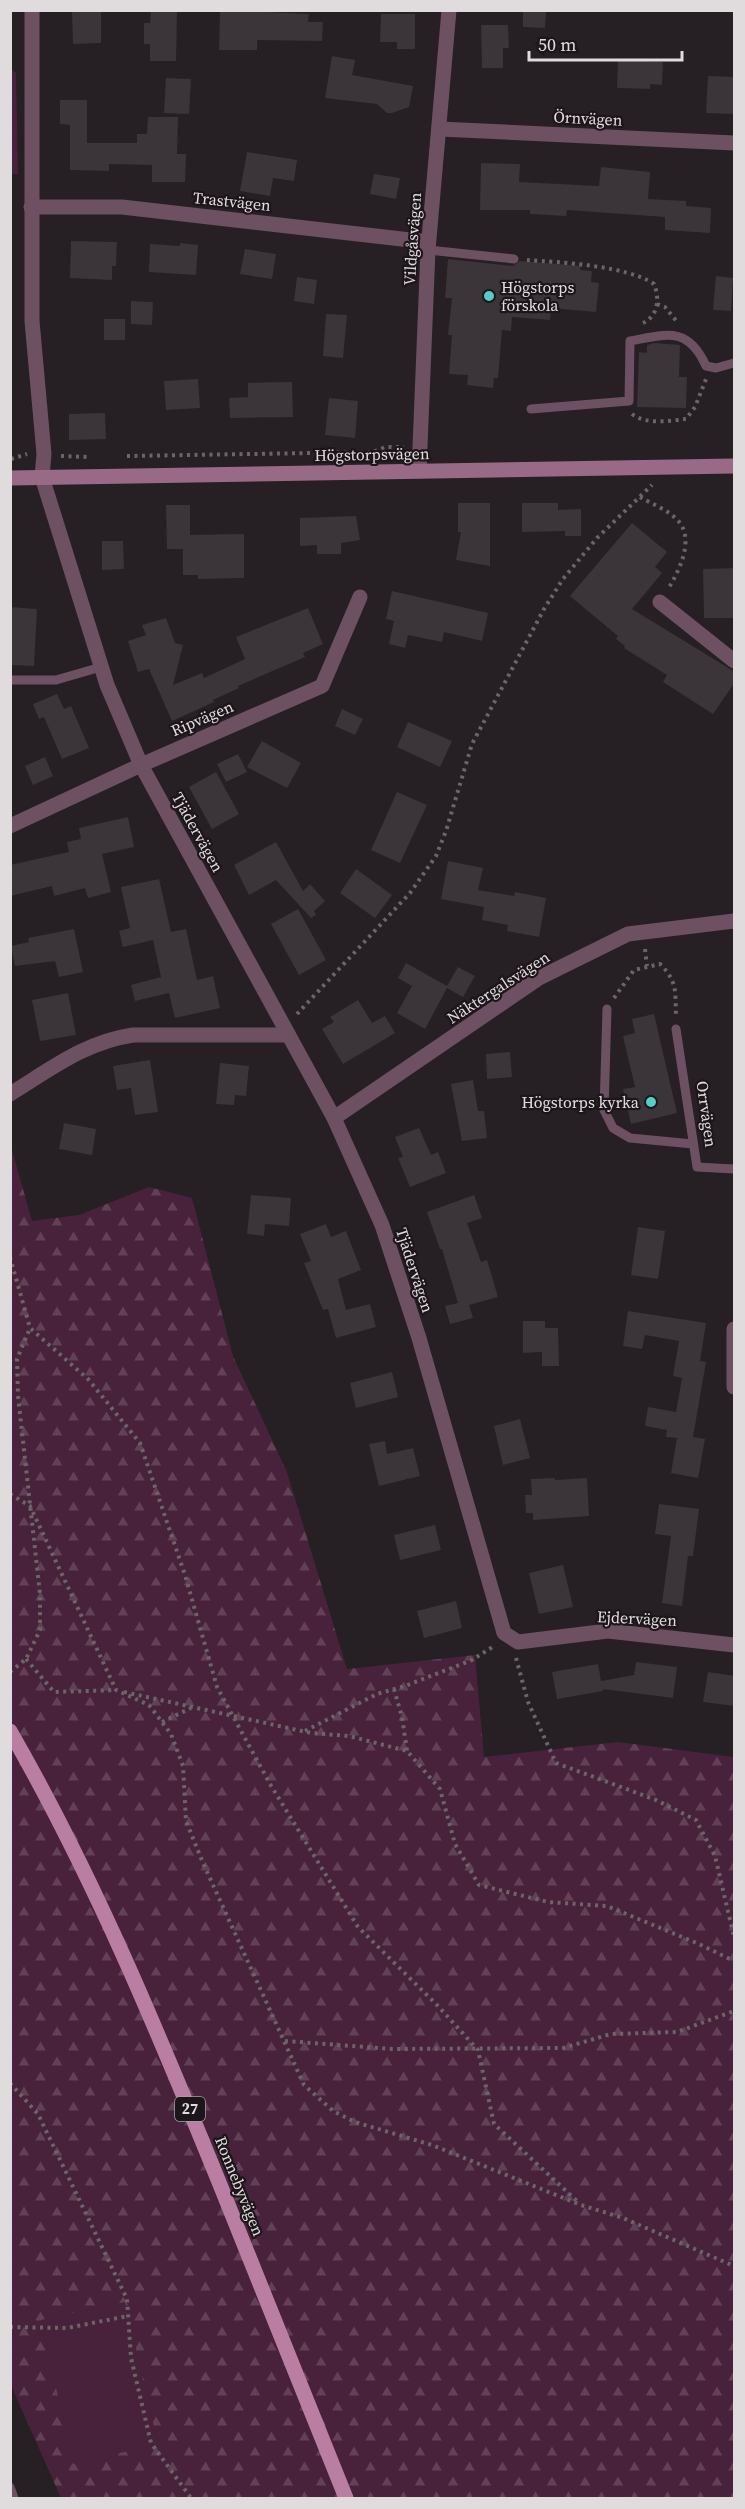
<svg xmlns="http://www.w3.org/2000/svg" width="745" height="2509" viewBox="0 0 745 2509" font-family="'Source Serif 4',serif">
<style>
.forest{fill:url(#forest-firs)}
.garden{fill:#48213a}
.building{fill:#3b3438}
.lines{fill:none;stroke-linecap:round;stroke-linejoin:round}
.path{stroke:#6b6568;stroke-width:4;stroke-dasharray:3 4.5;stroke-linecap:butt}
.lane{stroke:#6d5061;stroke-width:9}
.street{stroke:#6d5061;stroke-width:15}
.secondary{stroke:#986a86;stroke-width:15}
.primary{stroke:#b97ea2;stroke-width:15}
.poi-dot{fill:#53cdca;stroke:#1c161a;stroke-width:2}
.labels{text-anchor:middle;stroke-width:4.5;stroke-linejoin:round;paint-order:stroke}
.shield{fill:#1c161a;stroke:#a5a1a3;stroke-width:1.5}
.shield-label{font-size:15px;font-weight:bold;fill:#e0dcde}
.street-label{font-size:16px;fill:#e0dcde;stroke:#1c161a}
.poi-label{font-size:16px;fill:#e0dcde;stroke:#1c161a;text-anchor:start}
</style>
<defs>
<pattern id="forest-firs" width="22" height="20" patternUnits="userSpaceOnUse" patternTransform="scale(1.5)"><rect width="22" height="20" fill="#48213a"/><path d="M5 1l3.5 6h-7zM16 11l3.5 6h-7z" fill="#624156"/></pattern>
</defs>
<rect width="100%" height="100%" fill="#261f23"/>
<g class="forest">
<polygon points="10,69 16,73 18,174 11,174"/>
<polygon points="10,1143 32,1221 79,1215 149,1187 192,1198 233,1356 287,1472 347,1669 475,1655 484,1757 618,1742 734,1757 734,2498 61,2498 10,2383"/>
</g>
<polygon class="garden" points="125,2302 158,2444 73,2464 41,2320"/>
<g class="building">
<polygon points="72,10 101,10 101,43 73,44"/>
<polygon points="151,10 177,10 176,61 150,61 150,44 144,44 144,23 150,23"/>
<polygon points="220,10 309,14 308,22 323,22 322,41 257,40 257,50 219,50"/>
<polygon points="523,10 546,10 545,28 523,27"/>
<polygon points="381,14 415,14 415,49 397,49 397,42 380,42"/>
<polygon points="481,25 508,25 509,48 503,48 503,68 482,68"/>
<polygon points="332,56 355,60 352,75 413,86 409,107 392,113 387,113 377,104 325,98"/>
<polygon points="618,60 663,62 662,85 650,84 650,89 617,88"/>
<polygon points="708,76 735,77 735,114 706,113"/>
<polygon points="166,78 191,79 189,114 164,113"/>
<polygon points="60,100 87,100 87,143 137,143 137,134 147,134 148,117 178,117 177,154 186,154 185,182 152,182 152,165 109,164 109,171 70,170 70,125 60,124"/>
<polygon points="247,152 297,160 294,181 273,178 270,196 240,191"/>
<polygon points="481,163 520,164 519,182 599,186 601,167 650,172 648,199 686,201 686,206 711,208 710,233 665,230 665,217 567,210 566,216 530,214 530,210 480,210"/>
<polygon points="374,174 400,178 396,199 370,194"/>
<polygon points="71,241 117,242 116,266 112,266 112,280 70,278"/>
<polygon points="180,243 198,245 196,275 149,272 150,244 180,246"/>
<polygon points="245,249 276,254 272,279 240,274"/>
<polygon points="448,259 513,266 520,261 581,266 580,270 592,271 591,282 599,283 596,312 551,308 550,320 512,317 511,331 502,330 498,378 494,378 493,388 467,385 468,375 449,374 452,335 448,335 452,298 445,298"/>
<polygon points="716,276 733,278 731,311 713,310"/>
<polygon points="297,277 317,280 314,304 294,301"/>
<polygon points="131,301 153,302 152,325 131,324"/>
<polygon points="326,314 347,315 343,358 323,356"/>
<rect x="104" y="319" width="21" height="21"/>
<polygon points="654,343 680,345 679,377 687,377 686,408 637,407 639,352 647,353 647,345"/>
<polygon points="198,379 200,408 166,410 164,381"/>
<polygon points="292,382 293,417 230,418 229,398 248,397 248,383"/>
<polygon points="329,398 358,401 355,438 325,435"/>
<polygon points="105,413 106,439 69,440 69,414"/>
<polygon points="458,503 490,503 490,566 456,560 461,532 458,532"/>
<polygon points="522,503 558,503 558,510 581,509 581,536 565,536 565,531 522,532"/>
<polygon points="166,505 190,505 190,535 244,534 244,578 198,579 198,575 183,575 183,549 167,549"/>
<polygon points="356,516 360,540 341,543 341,554 317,554 317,545 300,546 300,518"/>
<polygon points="632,523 667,552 655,567 662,573 632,609 735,672 735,682 713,714 663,682 667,675 624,648 625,646 616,639 618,636 570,596"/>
<polygon points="102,541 123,541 124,569 102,570"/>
<polygon points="735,568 735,618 704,618 703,569"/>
<polygon points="392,591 488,613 482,641 444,632 442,642 408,635 405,648 389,644 394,621 386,619"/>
<polygon points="10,607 37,609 34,666 10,665"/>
<polygon points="308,608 323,644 303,653 305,657 238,686 239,688 213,700 214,702 172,721 149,669 138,672 128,641 146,635 142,625 166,618 175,643 183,645 173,685 202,673 204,678 245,659 236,637"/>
<polygon points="57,694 64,709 71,706 89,748 62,759 44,717 39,719 33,704"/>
<polygon points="342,709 363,719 355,735 335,726"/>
<polygon points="408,722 452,741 440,767 397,747"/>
<polygon points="262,741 301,763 287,788 247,767"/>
<polygon points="238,754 247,772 226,782 217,764"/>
<polygon points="45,757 53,776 33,785 25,766"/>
<polygon points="216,772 239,814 212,829 189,787"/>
<polygon points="397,792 427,805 400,863 371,850"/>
<polygon points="128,817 134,847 102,854 111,892 88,898 85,888 54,896 52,886 10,896 10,865 69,852 67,842 81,839 79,828"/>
<polygon points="276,842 303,891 310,884 325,901 314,911 316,915 311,918 276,880 249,895 234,865"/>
<polygon points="448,861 483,868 478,890 514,896 515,892 546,898 539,937 507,931 508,925 482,920 484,907 441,899"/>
<polygon points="356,869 392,895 375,918 340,893"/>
<polygon points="159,879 171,932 186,929 197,980 213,976 220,1008 175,1018 169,993 135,1001 131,985 161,977 153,940 123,947 119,931 130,928 121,887"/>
<polygon points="298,909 326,960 299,975 271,924"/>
<polygon points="74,929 83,972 59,977 55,961 15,966 11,946 29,942 28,938"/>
<polygon points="406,963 447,986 458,967 475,976 463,997 447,988 425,1029 397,1013 412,986 398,978"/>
<polygon points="68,993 76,1035 40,1041 32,1000"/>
<polygon points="358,1000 372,1023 385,1016 395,1033 343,1064 322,1029 334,1022 330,1017"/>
<polygon points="654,1014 677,1113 631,1124 623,1089 635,1087 623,1036 635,1033 632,1019"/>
<polygon points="510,1052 512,1077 487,1079 486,1054"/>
<polygon points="150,1060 158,1112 135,1115 131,1088 117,1090 113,1066"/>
<polygon points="220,1063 249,1066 246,1096 235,1095 234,1105 216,1104"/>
<polygon points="473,1080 478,1111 484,1111 487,1138 462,1141 451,1084"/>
<polygon points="64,1123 96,1129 92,1155 59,1149"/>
<polygon points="419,1128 431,1155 438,1152 446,1173 410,1187 398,1158 403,1157 395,1137"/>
<polygon points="251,1195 291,1198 289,1226 265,1224 264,1236 247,1234"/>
<polygon points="474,1195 482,1218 467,1223 481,1262 487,1260 498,1297 469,1305 473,1318 450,1324 445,1306 458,1303 442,1249 440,1249 427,1212"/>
<polygon points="326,1224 331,1237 346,1231 361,1270 338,1279 346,1310 370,1304 376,1327 336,1338 328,1309 323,1310 304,1263 311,1261 300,1234"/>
<polygon points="638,1227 665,1231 658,1279 631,1275"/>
<polygon points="628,1311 706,1323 700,1361 706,1362 693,1437 705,1439 698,1478 671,1473 677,1438 666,1437 667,1430 645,1426 648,1407 676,1412 682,1378 673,1376 679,1341 645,1335 642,1349 623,1346"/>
<polygon points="523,1321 545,1321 545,1328 558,1328 559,1366 542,1366 542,1352 523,1353"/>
<polygon points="392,1372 398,1397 356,1408 350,1383"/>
<polygon points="520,1419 530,1458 503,1465 494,1426"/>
<polygon points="385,1441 387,1454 413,1448 420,1476 379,1486 369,1444"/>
<polygon points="555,1478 555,1480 587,1478 589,1516 533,1520 533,1513 526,1513 525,1495 532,1495 531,1479"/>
<polygon points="659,1504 699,1509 693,1556 688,1556 682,1606 662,1603 671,1536 655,1534"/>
<polygon points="435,1525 441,1550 400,1560 394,1535"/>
<polygon points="563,1565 573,1607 539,1614 529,1573"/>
<polygon points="456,1601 462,1628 424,1638 417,1611"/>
<polygon points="636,1662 677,1667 673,1698 603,1689 603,1691 557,1699 552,1672 598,1664 601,1681 634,1675"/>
<polygon points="708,1672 735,1676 735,1706 703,1702"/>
</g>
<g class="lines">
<g class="path">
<path d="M527 260C560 262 628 266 654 284 660 299 658 316 643 323"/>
<polyline points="657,304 665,307 678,323"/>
<path d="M632 414C646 425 669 421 686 419L695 407 706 379"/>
<polyline points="61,456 87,457"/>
<polyline points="127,456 373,452 386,447 404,447"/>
<polyline points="11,459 27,454"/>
<path d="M640 497C652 504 671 511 680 523 694 542 678 573 668 589"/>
<polyline points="645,949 647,966"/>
<path d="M614 998 634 970 660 964C678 982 675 992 676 1016"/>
<polyline points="297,1014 410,893 436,856 446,831 472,744 544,609 563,579 597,538 652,485"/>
<polyline points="10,1257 30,1328 88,1379 140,1443 185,1575 217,1687 270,1784 358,1927 438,2006 478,2050 494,2124 578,2202"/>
<polyline points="10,1494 30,1506 116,1690 149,1705 171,1734 183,1766 186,1821 203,1863 304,2085 333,2111 355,2122 432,2145 581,2205 623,2218 734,2266"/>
<polyline points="516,1658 528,1702 556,1763 656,1800 696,1820 715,1856 734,1937"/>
<polyline points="26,1659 54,1692 117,1690"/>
<polyline points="10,1672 26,1659 40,1630 40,1594 18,1396 17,1359 30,1328"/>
<polyline points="394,1689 402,1717 407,1751"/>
<polyline points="124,1692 311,1733 349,1736 407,1751 440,1789 455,1844 479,1885 548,1902 607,1906 699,1944 734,1961"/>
<polyline points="162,1722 191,1708"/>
<polyline points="305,1731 377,1694 405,1686 472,1660 494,1646"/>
<polyline points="285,2041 392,2049 563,2048 611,2034 677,2032 734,2011"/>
<polyline points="10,2083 38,2114 127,2299 131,2358 151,2443 191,2498"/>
<polyline points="10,2327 67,2328 128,2316"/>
</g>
<g class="lane">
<polyline points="428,250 514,259"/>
<path d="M531 409 629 401 630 341C667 334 688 326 706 366L716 368 734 363"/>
<polyline points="10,680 56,680 101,667"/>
<polyline points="607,1009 604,1110 613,1128 630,1138 693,1144"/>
<polyline points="676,1029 697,1167 734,1169"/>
<polyline points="10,2487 14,2498"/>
</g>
<g class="street">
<polyline points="32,10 32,321 44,454 42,477 107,685 141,765 334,1118 382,1225 419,1338 504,1633 518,1642 608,1631 734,1645"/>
<polyline points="440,129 734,143"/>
<polyline points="31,207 122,207 428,242"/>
<polyline points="419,471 428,250 449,10"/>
<polyline points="660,602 734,661"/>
<polyline points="10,826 141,765 322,686 360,597"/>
<path d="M10 1094C51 1069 85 1042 133 1035H288"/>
<polyline points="334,1118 539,978 628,934 734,921"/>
<polyline points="734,1329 734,1387"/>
</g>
<polyline class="secondary" points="10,478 734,466"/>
<path class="primary" d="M10 1731C94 1877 158 2032 221 2187 263 2291 305 2395 346 2498"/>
</g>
<g class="poi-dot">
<circle cx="489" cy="296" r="6"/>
<circle cx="651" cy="1102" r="6"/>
</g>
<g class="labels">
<rect class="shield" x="175" y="2097" width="30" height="24" rx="4.5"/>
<g class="shield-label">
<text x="190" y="2114">27</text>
</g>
<g class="street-label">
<text transform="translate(588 118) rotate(3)" y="6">Örnvägen</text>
<text transform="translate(232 201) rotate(6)" y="6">Trastvägen</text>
<text transform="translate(412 239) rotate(-86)" y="6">Vildgåsvägen</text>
<text transform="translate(372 454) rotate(-1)" y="6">Högstorpsvägen</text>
<text transform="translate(202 718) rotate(-23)" y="6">Ripvägen</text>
<text transform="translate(198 832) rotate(61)" y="6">Tjädervägen</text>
<text transform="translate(498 987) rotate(-33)" y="6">Näktergalsvägen</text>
<text transform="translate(707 1114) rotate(82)" y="6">Orrvägen</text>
<text transform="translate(415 1270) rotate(72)" y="6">Tjädervägen</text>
<text transform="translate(637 1618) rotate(3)" y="6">Ejdervägen</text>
<text transform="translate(240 2186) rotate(68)" y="6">Ronnebyvägen</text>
</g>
<g class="poi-label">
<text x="501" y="293">Högstorps<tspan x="501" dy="18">förskola</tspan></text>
<text x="639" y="1108" text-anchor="end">Högstorps kyrka</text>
</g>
</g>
<rect width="745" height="2509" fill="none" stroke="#e0dcde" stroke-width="24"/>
<path d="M529 51v9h153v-9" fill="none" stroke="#e0dcde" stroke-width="3"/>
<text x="538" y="51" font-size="18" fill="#e0dcde" stroke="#1c161a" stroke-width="4.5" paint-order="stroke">50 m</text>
</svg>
